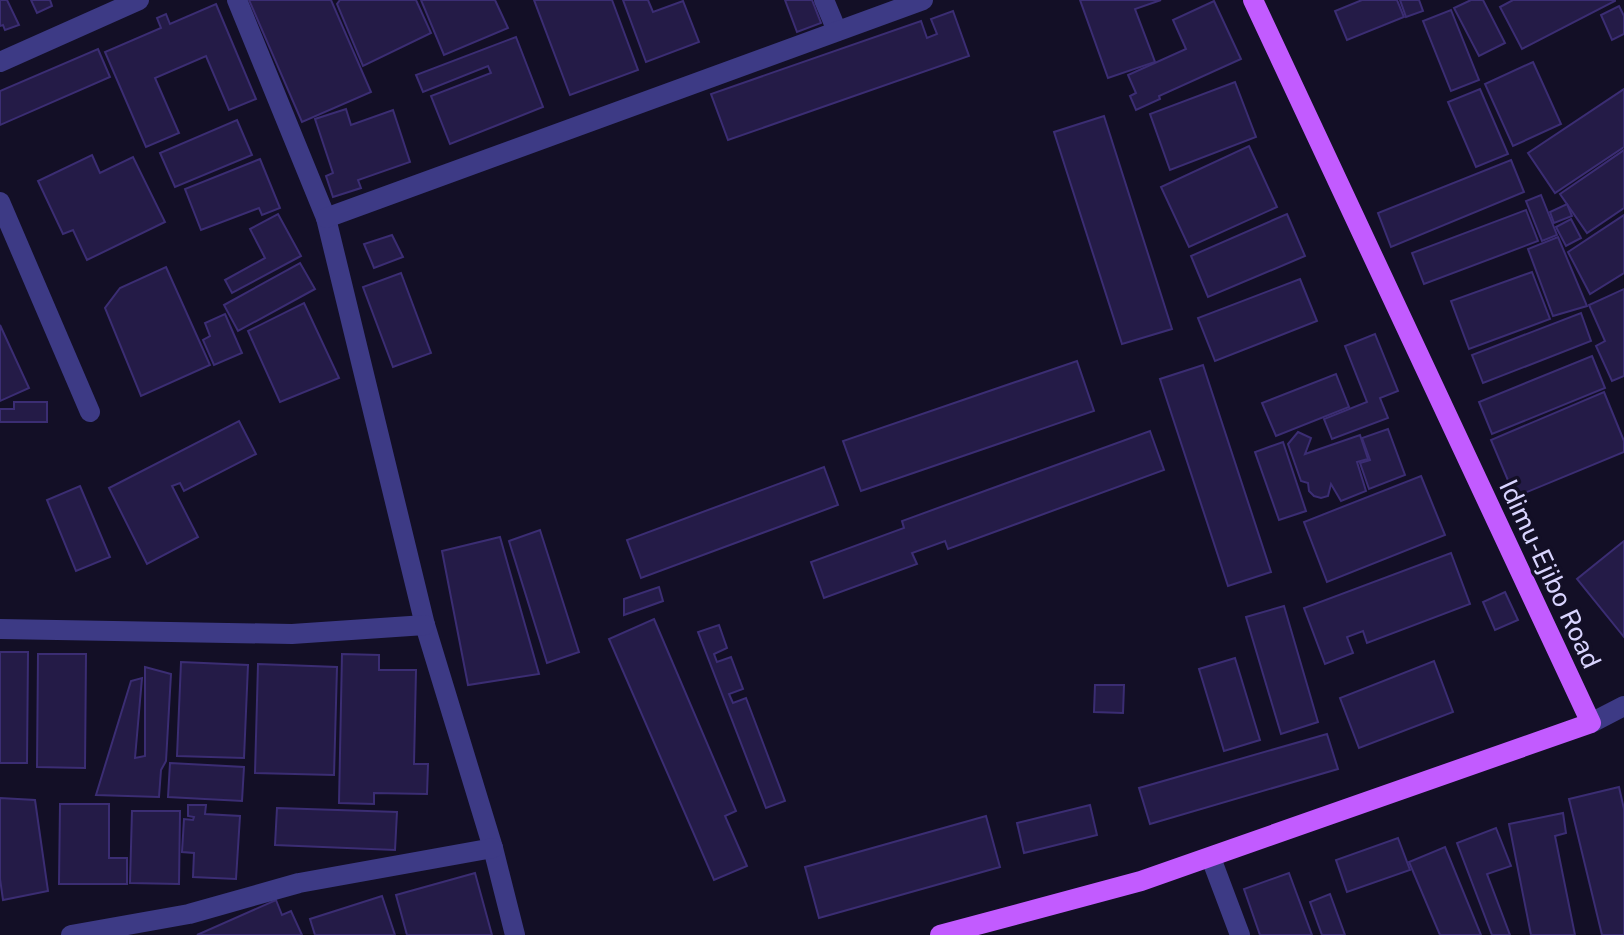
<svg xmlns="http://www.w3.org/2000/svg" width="1624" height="935" viewBox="0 0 1624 935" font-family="'Public Sans',sans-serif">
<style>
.building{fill:#241b47;stroke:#3b2d73;stroke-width:2}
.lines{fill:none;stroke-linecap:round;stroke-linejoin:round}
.minor{stroke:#3d3a85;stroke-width:20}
.major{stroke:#c25bff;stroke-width:20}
.labels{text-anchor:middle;stroke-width:7;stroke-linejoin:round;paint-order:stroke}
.street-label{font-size:26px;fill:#d9d4ff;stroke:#130f26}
</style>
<rect width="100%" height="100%" fill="#130f26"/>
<g class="building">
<polygon points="0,0 7,0 19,25 5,30 3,25 0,26"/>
<polygon points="31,0 50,0 52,6 37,13"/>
<polygon points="249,0 331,0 371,92 302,122"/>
<polygon points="340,0 416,0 431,33 363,66 337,4"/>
<polygon points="421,0 495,0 508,28 444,55"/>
<polygon points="534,0 612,0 638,70 570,95"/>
<polygon points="623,0 648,0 653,12 683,1 699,42 646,62"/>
<polygon points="785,0 812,0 821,23 797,32"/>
<polygon points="1080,0 1161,0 1135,9 1155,62 1108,78"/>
<polygon points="1362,0 1397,0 1404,17 1347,40 1335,11"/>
<polygon points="1400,0 1419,0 1423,11 1406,17"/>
<polygon points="1471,0 1483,0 1505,43 1479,56 1454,8"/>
<polygon points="1513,0 1615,0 1615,1 1522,49 1500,7"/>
<polygon points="1214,1 1241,59 1159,96 1160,99 1136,110 1130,96 1136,93 1128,75 1186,49 1173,20"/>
<polygon points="216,4 256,99 229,110 206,56 155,78 179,133 146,147 105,52 161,28 157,18 166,14 170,24"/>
<polygon points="1619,6 1624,16 1624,34 1612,40 1601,15"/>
<polygon points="1451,10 1479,80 1451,91 1423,21"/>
<polygon points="953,11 969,56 728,140 711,94 921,21 927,38 937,34 931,19"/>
<polygon points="516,37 543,107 450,144 431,96 491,73 488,66 423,92 416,75"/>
<polygon points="98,49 110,77 0,125 0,91"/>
<polygon points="1533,62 1561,124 1513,146 1485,84"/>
<polygon points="1235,82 1256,137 1170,170 1150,114"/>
<polygon points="1480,89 1508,154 1476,167 1448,102"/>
<polygon points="1624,89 1624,147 1555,193 1528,153"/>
<polygon points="346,109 351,125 393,110 410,162 358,180 361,188 333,197 326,176 333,173 315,119"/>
<polygon points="1104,116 1172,329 1122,344 1054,132"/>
<polygon points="237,120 252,155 175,187 160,153"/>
<polygon points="1249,146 1277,207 1189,247 1161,187"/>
<polygon points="1624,150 1624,208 1587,233 1560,194"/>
<polygon points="92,155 100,173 133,157 165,222 87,260 73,230 63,234 38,181"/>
<polygon points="260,159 280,208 262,215 259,208 201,230 185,189"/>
<polygon points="1511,160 1524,192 1391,247 1378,213"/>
<polygon points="1541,195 1557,235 1542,241 1526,201"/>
<polygon points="1567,204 1572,216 1554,223 1550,212"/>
<polygon points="1526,210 1538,241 1424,284 1412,253"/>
<polygon points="278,214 301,256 232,293 225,280 265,258 250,229"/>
<polygon points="1287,214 1305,256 1208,297 1191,256"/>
<polygon points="1624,215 1624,273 1590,294 1568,252"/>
<polygon points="1571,219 1581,238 1566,246 1556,227"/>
<polygon points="392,235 403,257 374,268 364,244"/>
<polygon points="1558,237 1587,306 1553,316 1528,249"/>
<polygon points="300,263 315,289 238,331 224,305"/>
<polygon points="166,267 210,365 141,396 105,308 120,288"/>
<polygon points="1532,272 1550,319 1469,349 1451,301"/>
<polygon points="401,273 431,353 393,367 363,287"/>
<polygon points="1300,279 1317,321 1215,361 1198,318"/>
<polygon points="1624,289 1624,376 1612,381 1596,346 1605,341 1589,305"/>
<polygon points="304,303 339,378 280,402 248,331"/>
<polygon points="1581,313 1591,341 1483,383 1472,355"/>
<polygon points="225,314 242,353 214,365 203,340 210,336 205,323"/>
<polygon points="0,325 29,388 0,401"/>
<polygon points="1375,334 1398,391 1380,398 1388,418 1332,439 1324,419 1367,402 1345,346"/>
<polygon points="1592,356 1605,388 1492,434 1479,402"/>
<polygon points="1077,361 1094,411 861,491 843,441"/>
<polygon points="1203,365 1271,572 1228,586 1160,379"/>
<polygon points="1336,374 1349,407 1276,436 1262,403"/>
<polygon points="1604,392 1624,441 1624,452 1515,497 1491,440"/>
<polygon points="14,402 47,402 47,422 0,422 0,409 14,409"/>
<polygon points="239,421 256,454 184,491 180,483 172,486 198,537 147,564 109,488"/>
<polygon points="1388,429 1405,475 1369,489 1360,463 1370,460 1362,438"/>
<polygon points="1150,431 1164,470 948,549 945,541 912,553 917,564 824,598 811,562 904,528 902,521"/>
<polygon points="1298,432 1311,438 1305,454 1360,435 1368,459 1357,462 1366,491 1341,501 1331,484 1328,496 1321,498 1314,496 1309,491 1308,483 1301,481 1288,444"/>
<polygon points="1283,442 1306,511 1279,520 1255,452"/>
<polygon points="824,467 838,505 641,578 627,540"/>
<polygon points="1421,476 1445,535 1327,582 1304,522"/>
<polygon points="80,486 110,557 76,571 47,500"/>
<polygon points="540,530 579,652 547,663 509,541"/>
<polygon points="500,537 539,674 468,685 442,551"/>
<polygon points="1624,541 1624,637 1577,579"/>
<polygon points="1451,553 1470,604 1367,643 1363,631 1347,637 1353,653 1325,664 1304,608"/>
<polygon points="659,587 663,601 624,615 624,599"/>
<polygon points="1505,592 1518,620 1495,630 1483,602"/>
<polygon points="1284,606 1318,722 1281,734 1246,617"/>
<polygon points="654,619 736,811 725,816 747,866 714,880 609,639"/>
<polygon points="719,625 727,648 714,654 717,662 731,657 743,689 729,694 733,703 746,698 785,801 766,808 698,632"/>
<polygon points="0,652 28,652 27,763 0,763"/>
<polygon points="38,654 86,654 85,768 37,767"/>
<polygon points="342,654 379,655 379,670 416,670 414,764 428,764 427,794 374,793 374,804 339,803"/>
<polygon points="1235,658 1260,740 1224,751 1199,669"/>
<polygon points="1434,661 1453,712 1359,748 1340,698"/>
<polygon points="181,662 248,665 244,758 177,756"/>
<polygon points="258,664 337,667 334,775 255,773"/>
<polygon points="145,667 171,674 166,761 161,770 159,797 96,795 131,681 142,678 135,758 145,756"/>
<polygon points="1095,685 1124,685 1123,713 1094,712"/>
<polygon points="1327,734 1338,769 1150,824 1139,788"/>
<polygon points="170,763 244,767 242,801 168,797"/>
<polygon points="1619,787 1624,809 1624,935 1602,935 1569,799"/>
<polygon points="0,798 35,800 48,891 3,900 0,879"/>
<polygon points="60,804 109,804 109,858 127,858 127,884 59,884"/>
<polygon points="188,805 206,805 205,814 240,816 236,879 193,877 194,853 182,852 184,819 193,820 194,817 188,816"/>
<polygon points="1090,805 1097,835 1024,853 1017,823"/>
<polygon points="277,808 397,812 395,850 275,845"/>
<polygon points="132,811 180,811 179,884 130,883"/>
<polygon points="1563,813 1566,833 1555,836 1575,935 1531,935 1509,824"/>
<polygon points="986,816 1000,867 819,918 805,867"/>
<polygon points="1496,828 1511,866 1487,874 1510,935 1492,935 1457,843"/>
<polygon points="1398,838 1410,870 1347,892 1336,860"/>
<polygon points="1445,847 1481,935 1440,935 1409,862"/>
<polygon points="475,873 492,935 407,935 396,895"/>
<polygon points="1289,873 1312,935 1260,935 1244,889"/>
<polygon points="1330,894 1345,935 1322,935 1310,902"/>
<polygon points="382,896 395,935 315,935 310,919"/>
<polygon points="276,900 282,915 291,911 302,935 197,935"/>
</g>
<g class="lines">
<g class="minor">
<polyline points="237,0 326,218 425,625 493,848 515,935"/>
<polyline points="824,0 837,31"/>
<polyline points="0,62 139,0"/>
<polyline points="0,202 90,412"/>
<polyline points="326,218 923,0"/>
<polyline points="0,629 292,634 425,625"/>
<polyline points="1591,723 1624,706"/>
<polyline points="1211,858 1240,935"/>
<polyline points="71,935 189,914 299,883 493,848"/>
</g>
<polyline class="major" points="940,935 1141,881 1591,723 1253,0"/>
</g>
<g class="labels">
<g class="street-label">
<text transform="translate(1550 574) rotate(65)" y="9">Idimu-Ejibo Road</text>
</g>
</g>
</svg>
